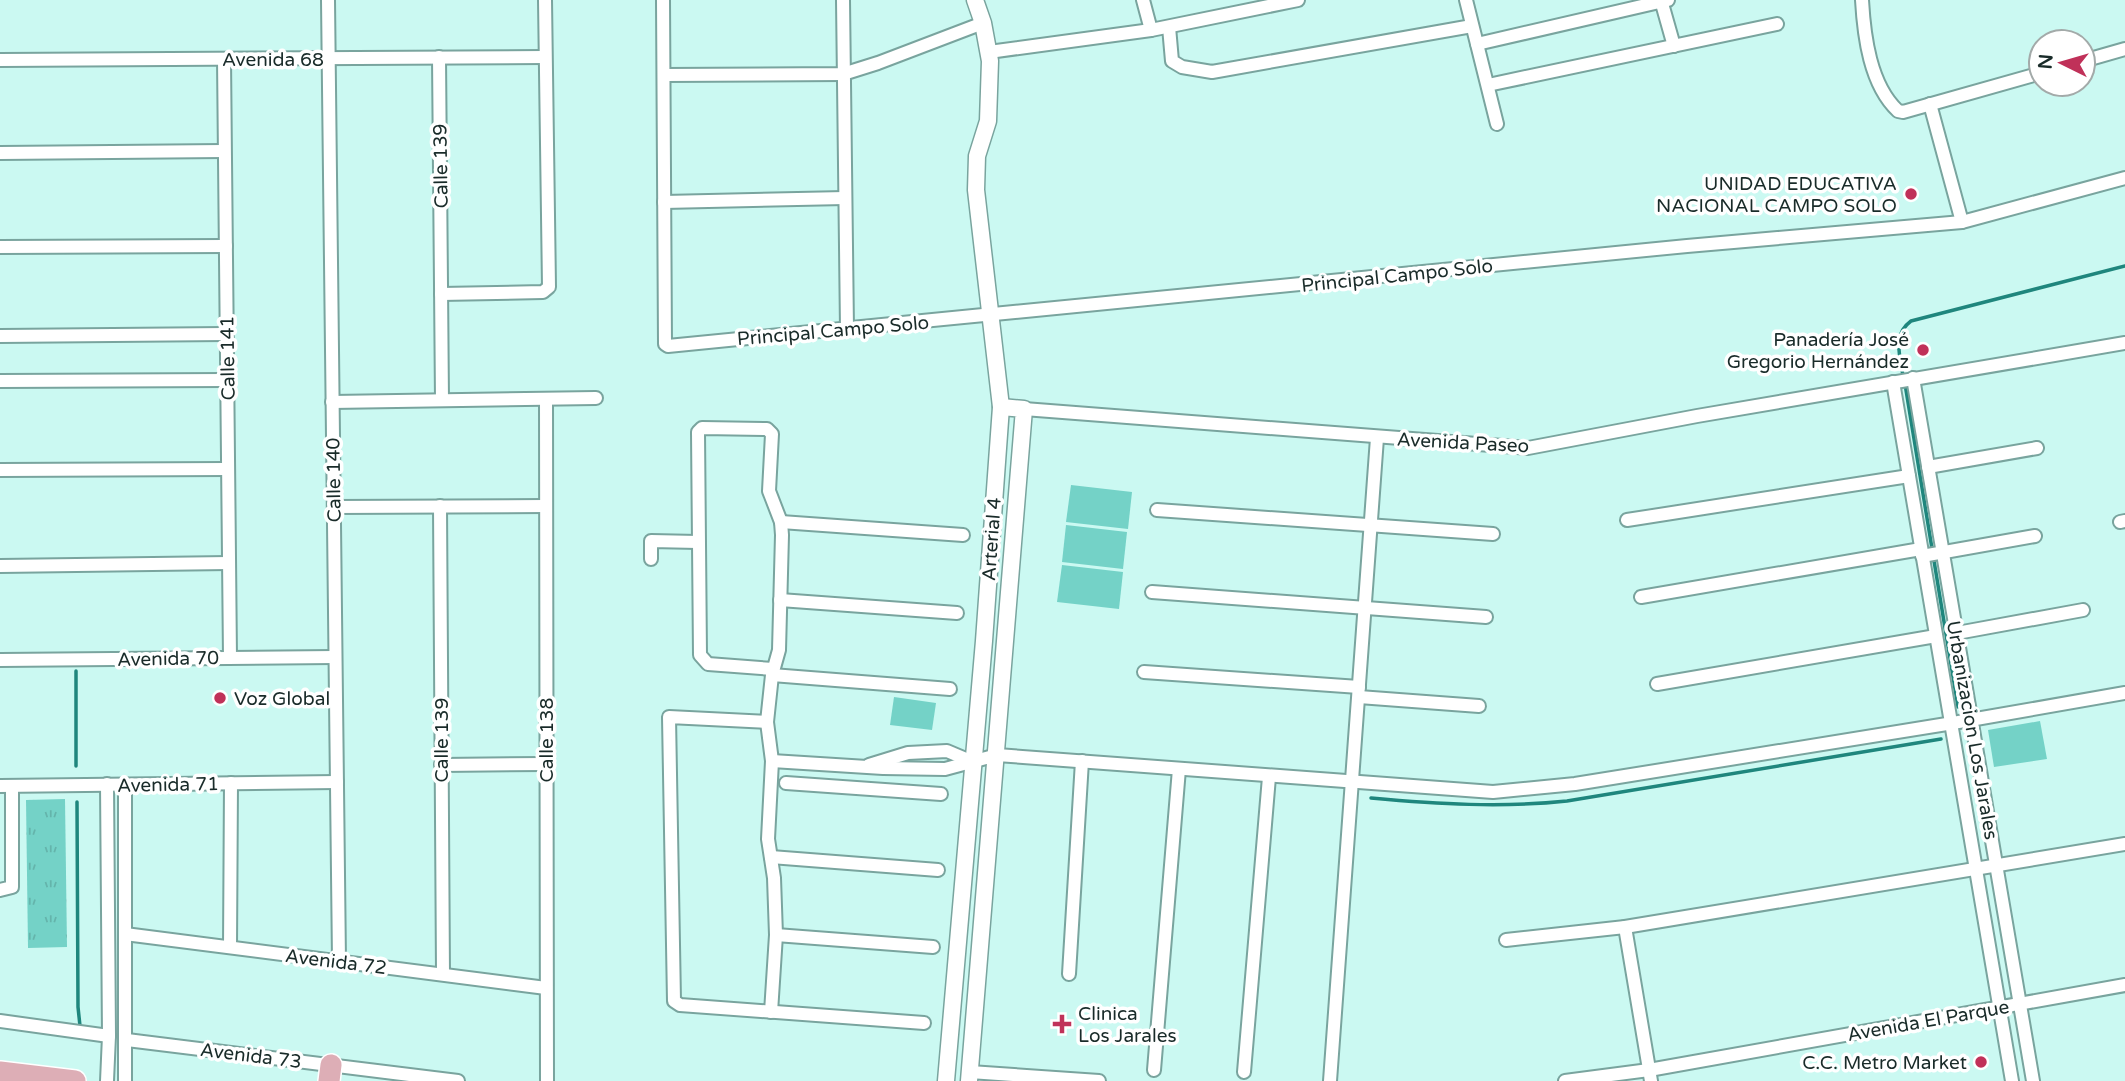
<svg xmlns="http://www.w3.org/2000/svg" width="2125" height="1081" viewBox="0 0 2125 1081" font-family="'Varela Round',sans-serif">
<style>
.park{fill:url(#park-tufts)}
.pitch{fill:#74d2c7}
.lines{fill:none;stroke-linecap:round;stroke-linejoin:round}
.stream{stroke:#1f867d;stroke-width:3.5}
.minor-casing{stroke:#79a49e;stroke-width:16}
.tertiary-casing{stroke:#79a49e;stroke-width:19}
.primary-casing{stroke:#fff;stroke-width:24}
.minor{stroke:#fff;stroke-width:12}
.tertiary{stroke:#fff;stroke-width:16}
.primary{stroke:#ddaeb6;stroke-width:21}
.poi-dot{fill:#c03159;stroke:#fff;stroke-width:2.5}
.labels{text-anchor:middle;stroke-width:7;stroke-linejoin:round;paint-order:stroke}
.street-label{font-size:19px;fill:#192b29;stroke:#fff}
.poi-label{font-size:19px;fill:#192b29;stroke:#fff;text-anchor:end}
</style>
<defs>
<pattern id="park-tufts" width="24" height="20" patternUnits="userSpaceOnUse" patternTransform="scale(1.75)"><rect width="24" height="20" fill="#74d2c7"/><path d="M3 7l-1-3M5 7V3M7 7l1-3M15 17l-1-3M17 17v-4M19 17l1-3" fill="none" stroke="#64b4ab"/></pattern>
</defs>
<rect width="100%" height="100%" fill="#cbf9f2"/>
<polygon class="park" points="65,799 67,947 28,948 26,800"/>
<g class="pitch">
<polygon points="1071,485 1132,492 1128,529 1066,522"/>
<polygon points="1066,525 1127,532 1123,569 1062,562"/>
<polygon points="1062,565 1123,572 1119,609 1057,602"/>
<polygon points="894,697 936,703 932,730 890,725"/>
<polygon points="2040,721 2047,759 1994,767 1988,730"/>
</g>
<g class="lines">
<g class="stream">
<path d="M1903 376C1900 355 1892 335 1911 321L2125 266"/>
<polyline points="1905,384 1958,707"/>
<polyline points="76,671 76,766"/>
<path d="M1371 798C1437 804 1501 808 1567 801L1941 739"/>
<polyline points="77,802 78,1007 80,1026"/>
</g>
<defs>
<g id="minor">
<polyline points="328,0 339,961"/>
<polyline points="663,0 665,344 668,346 1687,246 1962,222 2125,178"/>
<polyline points="843,0 847,329"/>
<polyline points="1143,0 1151,30"/>
<polyline points="1466,0 1497,124"/>
<polyline points="1661,0 1674,46"/>
<path d="M1862 0C1864 36 1870 85 1898 111L1903 112 2041 73"/>
<polyline points="1169,27 1172,61 1182,67 1212,72 1472,26"/>
<polyline points="1477,44 1668,0"/>
<polyline points="989,52 1151,30 1298,0"/>
<polyline points="439,57 442,400"/>
<polyline points="224,59 230,657"/>
<polyline points="0,60 545,57"/>
<polyline points="2083,61 2125,49"/>
<polyline points="664,75 843,74 878,63 983,23"/>
<polyline points="1488,85 1777,24"/>
<polyline points="1930,104 1962,222"/>
<polyline points="0,153 224,151"/>
<polyline points="664,202 845,198"/>
<polyline points="0,247 226,246"/>
<polyline points="441,294 543,292 549,287 545,0"/>
<polyline points="0,336 226,334"/>
<polyline points="1913,378 2033,1081"/>
<polyline points="0,381 227,380"/>
<polyline points="1893,382 2012,1081"/>
<polyline points="546,399 547,1081"/>
<polyline points="332,402 596,398"/>
<polyline points="1024,409 1528,448 1697,416 2125,343"/>
<polyline points="1928,467 2037,448"/>
<polyline points="0,470 228,469"/>
<polyline points="440,506 443,974"/>
<polyline points="334,507 546,506"/>
<polyline points="1157,510 1493,534"/>
<polyline points="1627,520 1909,476"/>
<polyline points="781,522 963,535"/>
<polyline points="2120,522 2125,521"/>
<polyline points="1922,556 2035,536"/>
<polyline points="651,559 651,541 698,542"/>
<polyline points="0,566 229,563"/>
<polyline points="1152,592 1486,617"/>
<polyline points="1641,597 1921,549"/>
<polyline points="780,600 957,613"/>
<polyline points="1957,633 2083,610"/>
<polyline points="0,660 335,657"/>
<polyline points="1144,672 1359,687"/>
<polyline points="772,675 950,689"/>
<polyline points="1657,684 1936,636"/>
<polyline points="1359,697 1479,706"/>
<polyline points="767,722 669,717 674,1001 680,1005 924,1023"/>
<polyline points="772,761 883,768 945,769 997,755 1493,792 1575,784 1953,723 2125,693"/>
<polyline points="441,765 546,764"/>
<polyline points="869,765 908,753 947,751 973,762"/>
<polyline points="786,783 941,794"/>
<polyline points="0,786 337,782"/>
<polyline points="771,857 938,870"/>
<polyline points="0,890 12,887 12,786"/>
<polyline points="1625,927 1651,1081"/>
<polyline points="125,934 546,988"/>
<polyline points="776,935 933,947"/>
<polyline points="1506,940 1625,927 2125,844"/>
<polyline points="230,947 231,783"/>
<polyline points="1069,974 1082,761"/>
<polyline points="771,1012 776,935 774,878 768,839 772,761 767,722 772,675 779,650 782,535 781,522 769,491 772,434 767,429 702,428 698,432 700,655 708,664 773,669"/>
<polyline points="0,1021 109,1036"/>
<polyline points="127,1040 458,1081"/>
<polyline points="1154,1070 1179,769"/>
<polyline points="970,1072 1099,1081"/>
<polyline points="1244,1072 1269,777"/>
<polyline points="107,1081 109,1036 107,784"/>
<polyline points="125,1081 125,784"/>
<polyline points="1330,1081 1377,438"/>
<polyline points="1565,1081 1649,1070 2125,985"/>
</g>
<g id="tertiary">
<polyline points="946,1081 984,641 1001,407 976,190 977,156 988,121 990,61 983,23 975,0"/>
<polyline points="969,1081 1024,409 1001,407"/>
</g>
<g id="primary">
<polyline points="0,1072 75,1081"/>
<polyline points="329,1081 331,1065"/>
</g>
</defs>
<use href="#minor" class="minor-casing"/>
<use href="#tertiary" class="tertiary-casing"/>
<use href="#primary" class="primary-casing"/>
<use href="#minor" class="minor"/>
<use href="#tertiary" class="tertiary"/>
<use href="#primary" class="primary"/>
</g>
<g class="poi-dot">
<circle cx="1911" cy="194" r="7"/>
<circle cx="1923" cy="350" r="7"/>
<circle cx="220" cy="698" r="7"/>
<path d="M1058.5 1013.5h7v7h7v7h-7v7h-7v-7h-7v-7h7z"/>
<circle cx="1981" cy="1062" r="7"/>
</g>
<g class="labels">
<g class="street-label">
<text x="273" y="66">Avenida 68</text>
<text transform="translate(440 166) rotate(-91)" y="7">Calle 139</text>
<text transform="translate(1397 275) rotate(-6)" y="7">Principal Campo Solo</text>
<text transform="translate(833 330) rotate(-5)" y="7">Principal Campo Solo</text>
<text transform="translate(227 358) rotate(-91)" y="7">Calle 141</text>
<text transform="translate(1463 442) rotate(3)" y="7">Avenida Paseo</text>
<text transform="translate(333 480) rotate(-91)" y="7">Calle 140</text>
<text transform="translate(991 539) rotate(-86)" y="7">Arterial 4</text>
<text transform="translate(168 658) rotate(-1)" y="7">Avenida 70</text>
<text transform="translate(1973 730) rotate(80)" y="7">Urbanizacion Los Jarales</text>
<text transform="translate(441 740) rotate(-90)" y="7">Calle 139</text>
<text transform="translate(546 740) rotate(-90)" y="7">Calle 138</text>
<text transform="translate(168 784) rotate(-1)" y="7">Avenida 71</text>
<text transform="translate(336 961) rotate(7)" y="7">Avenida 72</text>
<text transform="translate(1928 1020) rotate(-10)" y="7">Avenida El Parque</text>
<text transform="translate(251 1055) rotate(7)" y="7">Avenida 73</text>
</g>
<g class="poi-label">
<text x="1897" y="190">UNIDAD EDUCATIVA<tspan x="1897" dy="22">NACIONAL CAMPO SOLO</tspan></text>
<text x="1909" y="346">Panadería José<tspan x="1909" dy="22">Gregorio Hernández</tspan></text>
<text x="234" y="705" text-anchor="start">Voz Global</text>
<text x="1078" y="1020" text-anchor="start">Clinica<tspan x="1078" dy="22">Los Jarales</tspan></text>
<text x="1967" y="1069">C.C. Metro Market</text>
</g>
</g>
<g transform="translate(2062 63) rotate(275)"><circle r="33" fill="#ffffff" stroke="#a3aaa9" stroke-width="2"/>
<path d="M0-5L12 26L0 18L-12 26Z" fill="#c03159"/>
<text y="-10" font-size="19" font-weight="bold" text-anchor="middle" fill="#192b29">N</text>
</g>
</svg>
